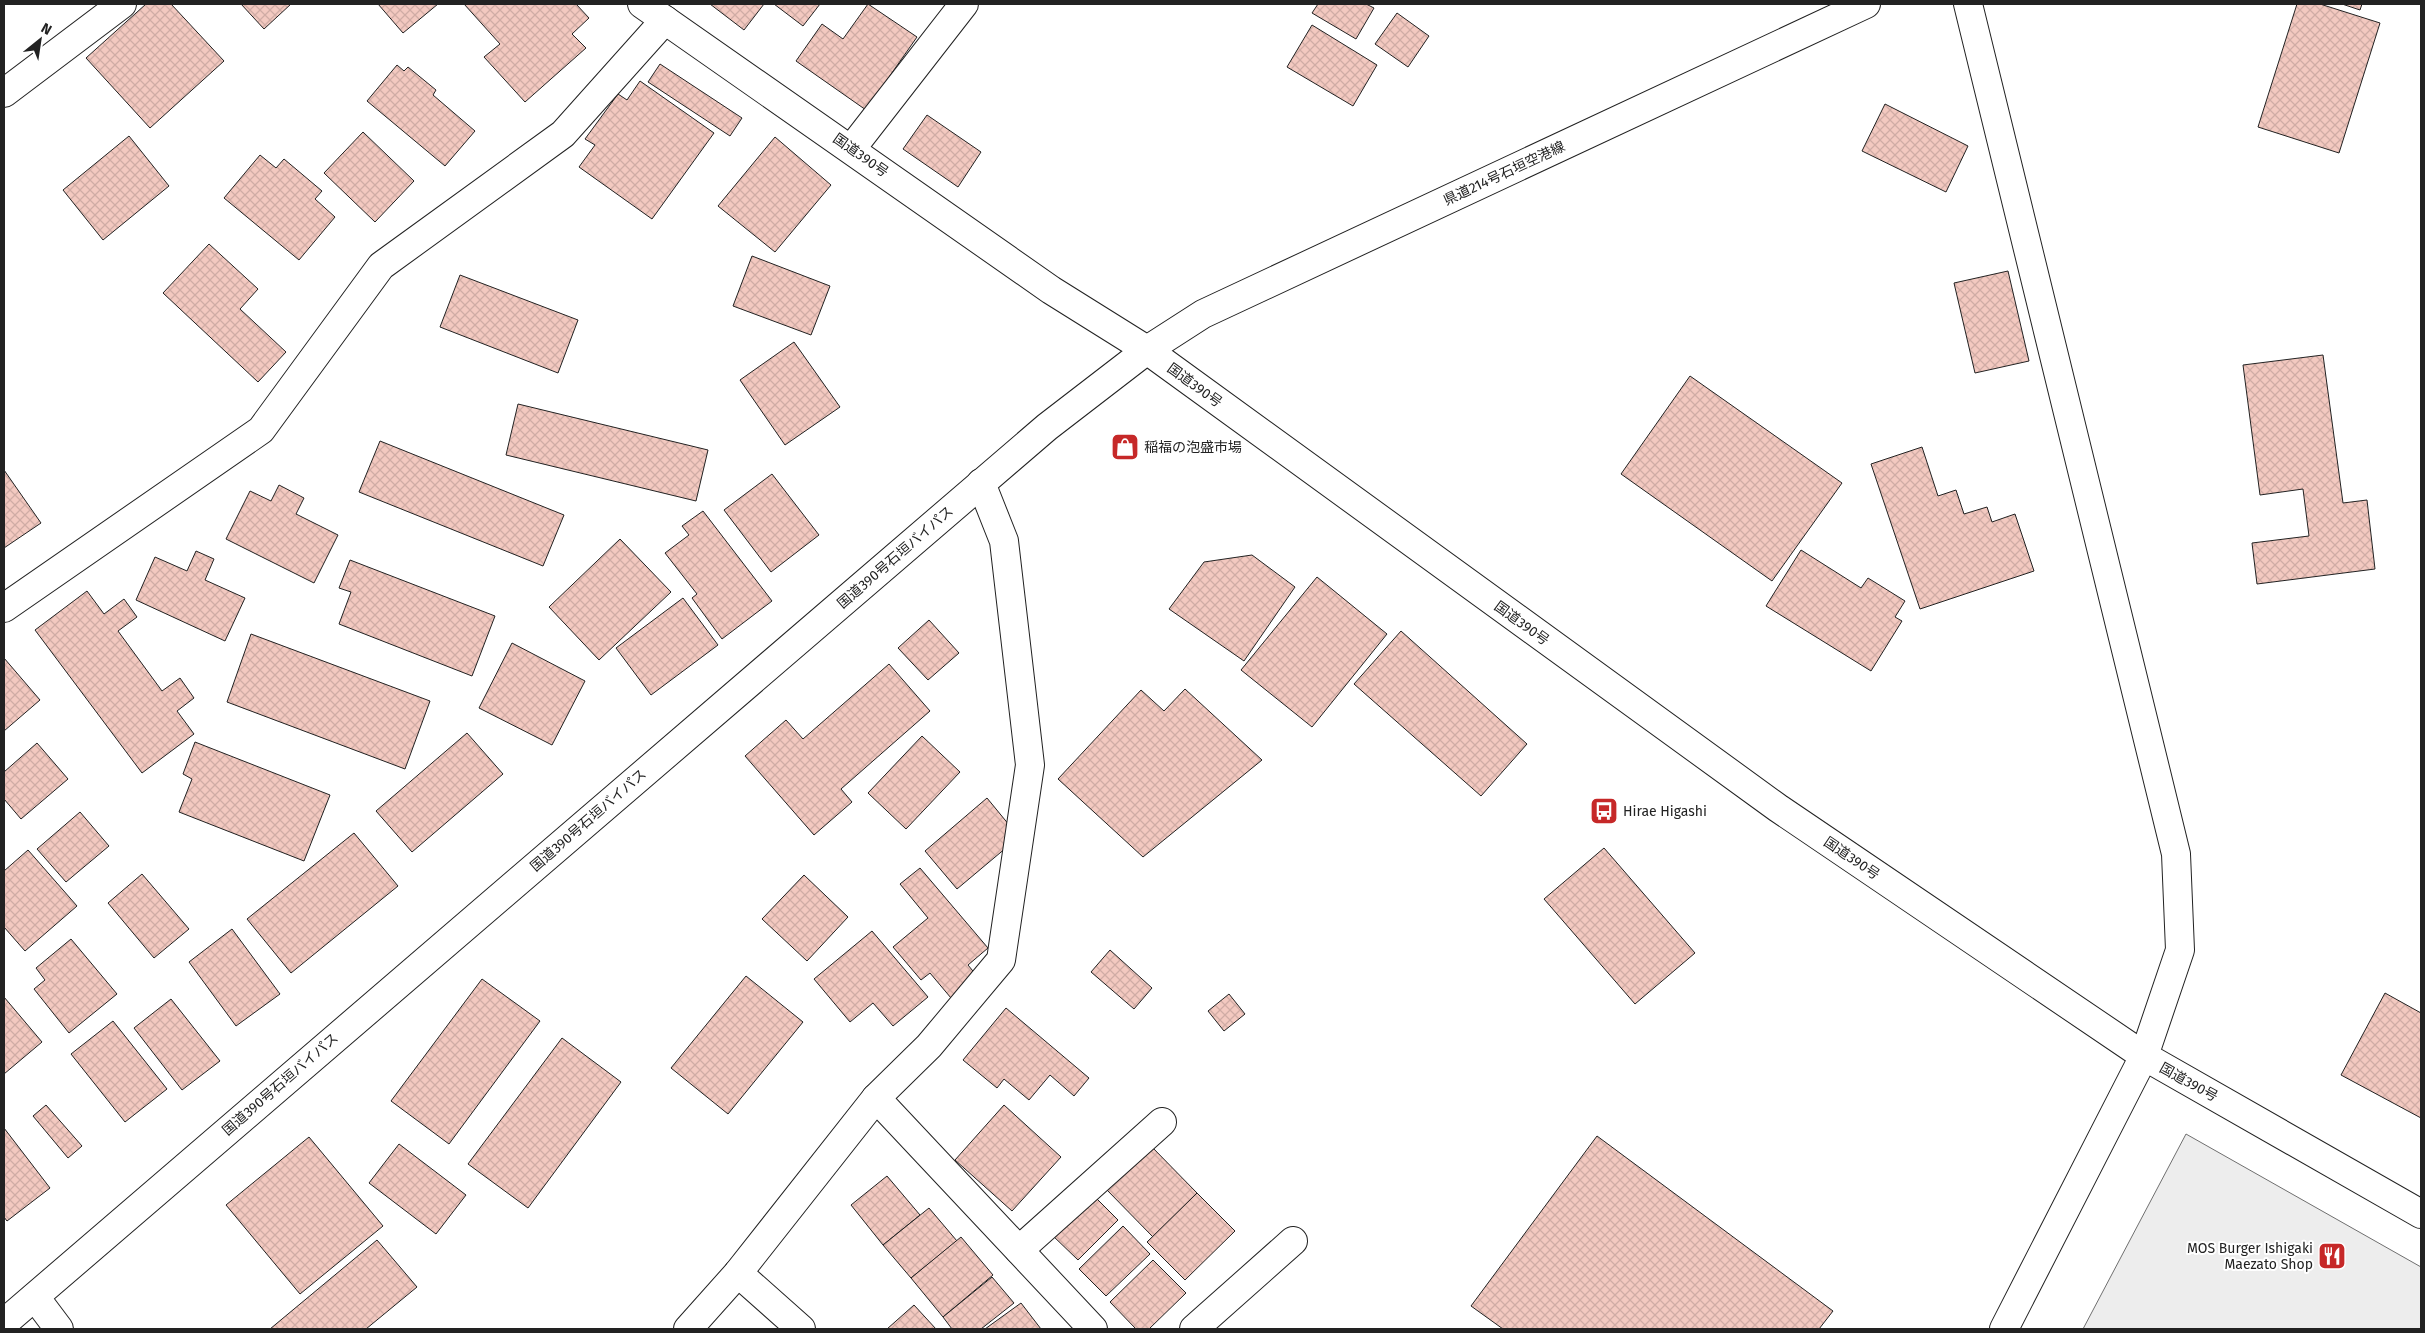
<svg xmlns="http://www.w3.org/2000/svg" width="2425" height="1333" viewBox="0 0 2425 1333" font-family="'Fira Sans','Noto Sans JP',sans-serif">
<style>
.parking{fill:#ededed;stroke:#6f6f6f}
.building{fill:url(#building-cross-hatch);stroke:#222}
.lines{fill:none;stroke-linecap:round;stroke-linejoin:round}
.minor-casing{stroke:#222;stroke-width:30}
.tertiary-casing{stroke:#222;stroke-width:30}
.secondary-casing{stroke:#222;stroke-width:30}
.trunk-casing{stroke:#222;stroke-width:30}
.minor{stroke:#fff;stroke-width:28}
.tertiary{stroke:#fff;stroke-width:28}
.secondary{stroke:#fff;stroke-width:28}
.trunk{stroke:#fff;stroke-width:28}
.labels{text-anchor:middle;stroke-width:4;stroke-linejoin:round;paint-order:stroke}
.street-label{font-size:14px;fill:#222;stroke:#fff}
.poi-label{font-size:14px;fill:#222;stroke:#fff;text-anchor:start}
</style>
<defs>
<pattern id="building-cross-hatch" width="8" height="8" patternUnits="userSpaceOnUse" patternTransform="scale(1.25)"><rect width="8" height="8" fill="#f3c9c0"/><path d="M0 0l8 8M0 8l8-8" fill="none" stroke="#d0aca5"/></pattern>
</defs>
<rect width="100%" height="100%" fill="#fff"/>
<polygon class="parking" points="2186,1134 2421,1267 2421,1329 2083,1329"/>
<g class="building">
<polygon points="146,4 171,4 224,61 150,128 86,58"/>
<polygon points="241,4 291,4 264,29"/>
<polygon points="378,4 438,4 403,33"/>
<polygon points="464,4 576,4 589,18 572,34 586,48 525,102 484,57 500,44"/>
<polygon points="710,4 764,4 744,30"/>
<polygon points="774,4 820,4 803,26"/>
<polygon points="868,4 917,37 866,110 796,61 822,24 843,39"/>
<polygon points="1318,4 1366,4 1374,8 1356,39 1312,13"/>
<polygon points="2297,4 2320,4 2380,23 2339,153 2258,127"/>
<polygon points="2342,4 2362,4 2360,10"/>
<polygon points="1397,13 1429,36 1408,67 1375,44"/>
<polygon points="1312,25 1377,65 1353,106 1287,67"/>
<polygon points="660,64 742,118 730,136 648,82"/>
<polygon points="397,65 404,71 408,67 436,90 433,95 475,131 445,166 367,101"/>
<polygon points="640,81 714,133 652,219 579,167 595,145 585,139 618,94 627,100"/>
<polygon points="1885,104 1968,146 1946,192 1862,151"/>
<polygon points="927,115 981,152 958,187 903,149"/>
<polygon points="363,132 414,181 375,222 324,173"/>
<polygon points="129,136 169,186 103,240 63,190"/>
<polygon points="775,137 831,185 775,252 718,206"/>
<polygon points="260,155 276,168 284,159 322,191 315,199 335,217 299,260 224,198"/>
<polygon points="209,244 258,289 240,309 286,352 258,382 163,293"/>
<polygon points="752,256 830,286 811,335 733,306"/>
<polygon points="2008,271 2029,361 1975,373 1954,283"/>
<polygon points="460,275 578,320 558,373 440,327"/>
<polygon points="794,342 840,407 785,445 740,380"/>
<polygon points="2323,355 2343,503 2367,500 2375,569 2257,584 2252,543 2309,536 2303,489 2260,495 2243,365"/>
<polygon points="1690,376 1842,483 1772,581 1621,474"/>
<polygon points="518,404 708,450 696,501 506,455"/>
<polygon points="380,441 564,515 543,566 359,492"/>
<polygon points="1922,447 1938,496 1956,490 1964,514 1987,507 1992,522 2015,514 2034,571 1920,609 1871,464"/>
<polygon points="4,470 41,523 4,548"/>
<polygon points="772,474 819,535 771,572 724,510"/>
<polygon points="279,485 304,498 296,514 338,535 314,583 226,539 250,491 271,501"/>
<polygon points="703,511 772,601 722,639 692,598 697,594 665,553 689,535 682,526"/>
<polygon points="620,539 671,592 599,660 549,607"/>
<polygon points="1801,550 1861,588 1868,578 1905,601 1895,617 1902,621 1871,671 1766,606"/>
<polygon points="196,551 214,559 205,580 245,598 225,641 136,600 155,557 187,571"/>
<polygon points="1252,555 1295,587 1244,661 1169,609 1204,562"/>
<polygon points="350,560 495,616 472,676 339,624 351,592 339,588"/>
<polygon points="1317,577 1387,634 1312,727 1241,670"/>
<polygon points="87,591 104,614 124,599 137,617 118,631 162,691 180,678 194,698 177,711 194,734 142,773 35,630"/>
<polygon points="683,598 718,645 651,695 616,648"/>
<polygon points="929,620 959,653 928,680 898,648"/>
<polygon points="1401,631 1527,744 1481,796 1354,684"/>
<polygon points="251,634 430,701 405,769 227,702"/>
<polygon points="512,643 585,681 552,745 479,708"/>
<polygon points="4,658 40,700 4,731"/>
<polygon points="889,664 930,711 841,789 852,802 814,835 745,756 786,720 803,739"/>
<polygon points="1185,689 1262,760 1143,857 1058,779 1141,690 1164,711"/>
<polygon points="467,733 503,774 412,852 376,811"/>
<polygon points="922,736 960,772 906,829 868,793"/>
<polygon points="195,742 330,795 304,861 179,812 192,779 183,774"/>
<polygon points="37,743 68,779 21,819 4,799 4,772"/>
<polygon points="987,798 1019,837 957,889 925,851"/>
<polygon points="80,812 109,846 66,882 37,849"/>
<polygon points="354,833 398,886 291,973 247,919"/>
<polygon points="1604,848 1695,953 1635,1004 1544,899"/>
<polygon points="28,850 77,906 25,951 4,927 4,871"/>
<polygon points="920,868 988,948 968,965 977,976 951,998 930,973 921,980 893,947 928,918 900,884"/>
<polygon points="142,874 189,929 154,958 108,903"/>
<polygon points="804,875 848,917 807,961 762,919"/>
<polygon points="232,929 280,994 236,1026 189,962"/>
<polygon points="872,931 928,997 893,1026 873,1003 850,1022 814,979"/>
<polygon points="71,939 117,994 69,1033 34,989 45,980 36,968"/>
<polygon points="1110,950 1152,988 1134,1009 1091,972"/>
<polygon points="746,976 803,1022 728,1114 671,1068"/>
<polygon points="482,979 540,1021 449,1144 391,1101"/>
<polygon points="2385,993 2421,1013 2421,1118 2341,1075"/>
<polygon points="1229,994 1245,1014 1224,1031 1208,1011"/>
<polygon points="4,997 42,1042 4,1074"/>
<polygon points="171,999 220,1061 182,1090 134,1028"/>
<polygon points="1006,1008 1089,1078 1074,1096 1050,1075 1029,1100 1004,1079 997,1088 963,1060"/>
<polygon points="113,1021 167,1089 125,1122 71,1054"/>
<polygon points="562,1038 621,1082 528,1208 468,1164"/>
<polygon points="46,1105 82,1146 68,1158 33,1116"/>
<polygon points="1004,1105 1061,1157 1012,1211 955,1160"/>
<polygon points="4,1128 50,1188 7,1221 4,1217"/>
<polygon points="1597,1136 1833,1311 1819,1329 1503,1329 1471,1306"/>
<polygon points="309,1137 383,1226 300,1294 226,1205"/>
<polygon points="399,1144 466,1195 436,1234 369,1183"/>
<polygon points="1150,1145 1197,1193 1153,1237 1106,1189"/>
<polygon points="887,1176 920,1215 883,1245 851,1205"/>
<polygon points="1197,1193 1235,1231 1185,1280 1147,1242"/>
<polygon points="1092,1194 1118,1220 1078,1260 1051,1234"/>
<polygon points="929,1208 957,1241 911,1278 883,1245"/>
<polygon points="1123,1226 1150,1254 1106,1296 1079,1269"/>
<polygon points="961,1237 993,1275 943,1317 911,1278"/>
<polygon points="377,1240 417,1287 366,1329 270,1329"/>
<polygon points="1153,1260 1186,1293 1149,1329 1136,1329 1110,1302"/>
<polygon points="992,1277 1014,1303 981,1329 952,1329 943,1317"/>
<polygon points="1021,1303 1041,1329 985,1329"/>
<polygon points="914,1305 936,1329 887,1329"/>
</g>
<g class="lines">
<defs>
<g id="minor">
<polyline points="4,93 122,4"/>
<polyline points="852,148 964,4"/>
<polyline points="4,608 261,430 381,266 563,134 665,20"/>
<polyline points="876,1098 1093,1329"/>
<polyline points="1019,1250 1162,1122"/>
<polyline points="738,1273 801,1329"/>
<polyline points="688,1329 738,1273 876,1098 929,1046 1001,960 1030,765 1004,541 981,483"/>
<polyline points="1194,1329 1293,1241"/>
</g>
<g id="tertiary">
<polyline points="1968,4 2176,854 2180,950 2144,1056 2004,1329"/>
<polyline points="35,1297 59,1329"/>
</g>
<polyline id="secondary" points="1147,350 1203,314 1866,4"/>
<g id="trunk">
<polyline points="642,4 1051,290 1147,350 1778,808 2144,1056 2421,1214"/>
<polyline points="4,1323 1047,427 1147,350"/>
</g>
</defs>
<use href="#minor" class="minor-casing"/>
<use href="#tertiary" class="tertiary-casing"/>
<use href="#secondary" class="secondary-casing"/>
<use href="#trunk" class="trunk-casing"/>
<use href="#minor" class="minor"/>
<use href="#tertiary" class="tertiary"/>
<use href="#secondary" class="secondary"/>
<use href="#trunk" class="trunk"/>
</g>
<defs>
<symbol id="shop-square" viewBox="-11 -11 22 22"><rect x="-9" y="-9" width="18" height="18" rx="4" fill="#c62828" stroke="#fff"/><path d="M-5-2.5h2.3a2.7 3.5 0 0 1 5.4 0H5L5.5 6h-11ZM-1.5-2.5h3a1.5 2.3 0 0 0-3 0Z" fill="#fff"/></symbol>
<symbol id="bus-square" viewBox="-11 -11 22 22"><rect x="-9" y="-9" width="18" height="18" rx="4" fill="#c62828" stroke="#fff"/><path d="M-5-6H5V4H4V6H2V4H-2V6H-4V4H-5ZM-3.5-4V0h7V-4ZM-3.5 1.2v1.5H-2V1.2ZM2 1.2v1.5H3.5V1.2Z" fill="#fff"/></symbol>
<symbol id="restaurant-square" viewBox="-11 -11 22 22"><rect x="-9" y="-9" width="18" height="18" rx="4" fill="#c62828" stroke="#fff"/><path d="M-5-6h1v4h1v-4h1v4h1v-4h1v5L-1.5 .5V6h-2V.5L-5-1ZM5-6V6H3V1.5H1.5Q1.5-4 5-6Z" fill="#fff"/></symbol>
</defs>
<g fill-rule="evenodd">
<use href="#shop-square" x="1109" y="431" width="32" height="32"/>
<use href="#bus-square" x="1588" y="795" width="32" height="32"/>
<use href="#restaurant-square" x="2316" y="1240" width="32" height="32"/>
</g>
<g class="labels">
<g class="street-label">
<text transform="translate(861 155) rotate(35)" y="5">国道390号</text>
<text transform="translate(1504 173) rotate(-25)" y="5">県道214号石垣空港線</text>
<text transform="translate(1195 385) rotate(36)" y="5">国道390号</text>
<text transform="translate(895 557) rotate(-41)" y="5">国道390号石垣バイパス</text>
<text transform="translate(1522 623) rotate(36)" y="5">国道390号</text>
<text transform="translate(588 820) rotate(-41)" y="5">国道390号石垣バイパス</text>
<text transform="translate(1852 858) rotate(34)" y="5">国道390号</text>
<text transform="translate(2189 1082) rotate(29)" y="5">国道390号</text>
<text transform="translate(280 1084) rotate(-41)" y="5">国道390号石垣バイパス</text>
</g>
<g class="poi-label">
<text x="1144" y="452">稲福の泡盛市場</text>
<text x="1623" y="816">Hirae Higashi</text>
<text x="2313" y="1253" text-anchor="end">MOS Burger Ishigaki<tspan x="2313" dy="16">Maezato Shop</tspan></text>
</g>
</g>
<rect width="2425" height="1333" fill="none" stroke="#222222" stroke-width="10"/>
<g transform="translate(40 40) rotate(30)" stroke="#ffffff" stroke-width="4" paint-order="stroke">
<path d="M0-4L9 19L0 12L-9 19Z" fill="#222222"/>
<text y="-8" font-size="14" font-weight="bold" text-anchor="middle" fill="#222222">N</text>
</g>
</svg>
